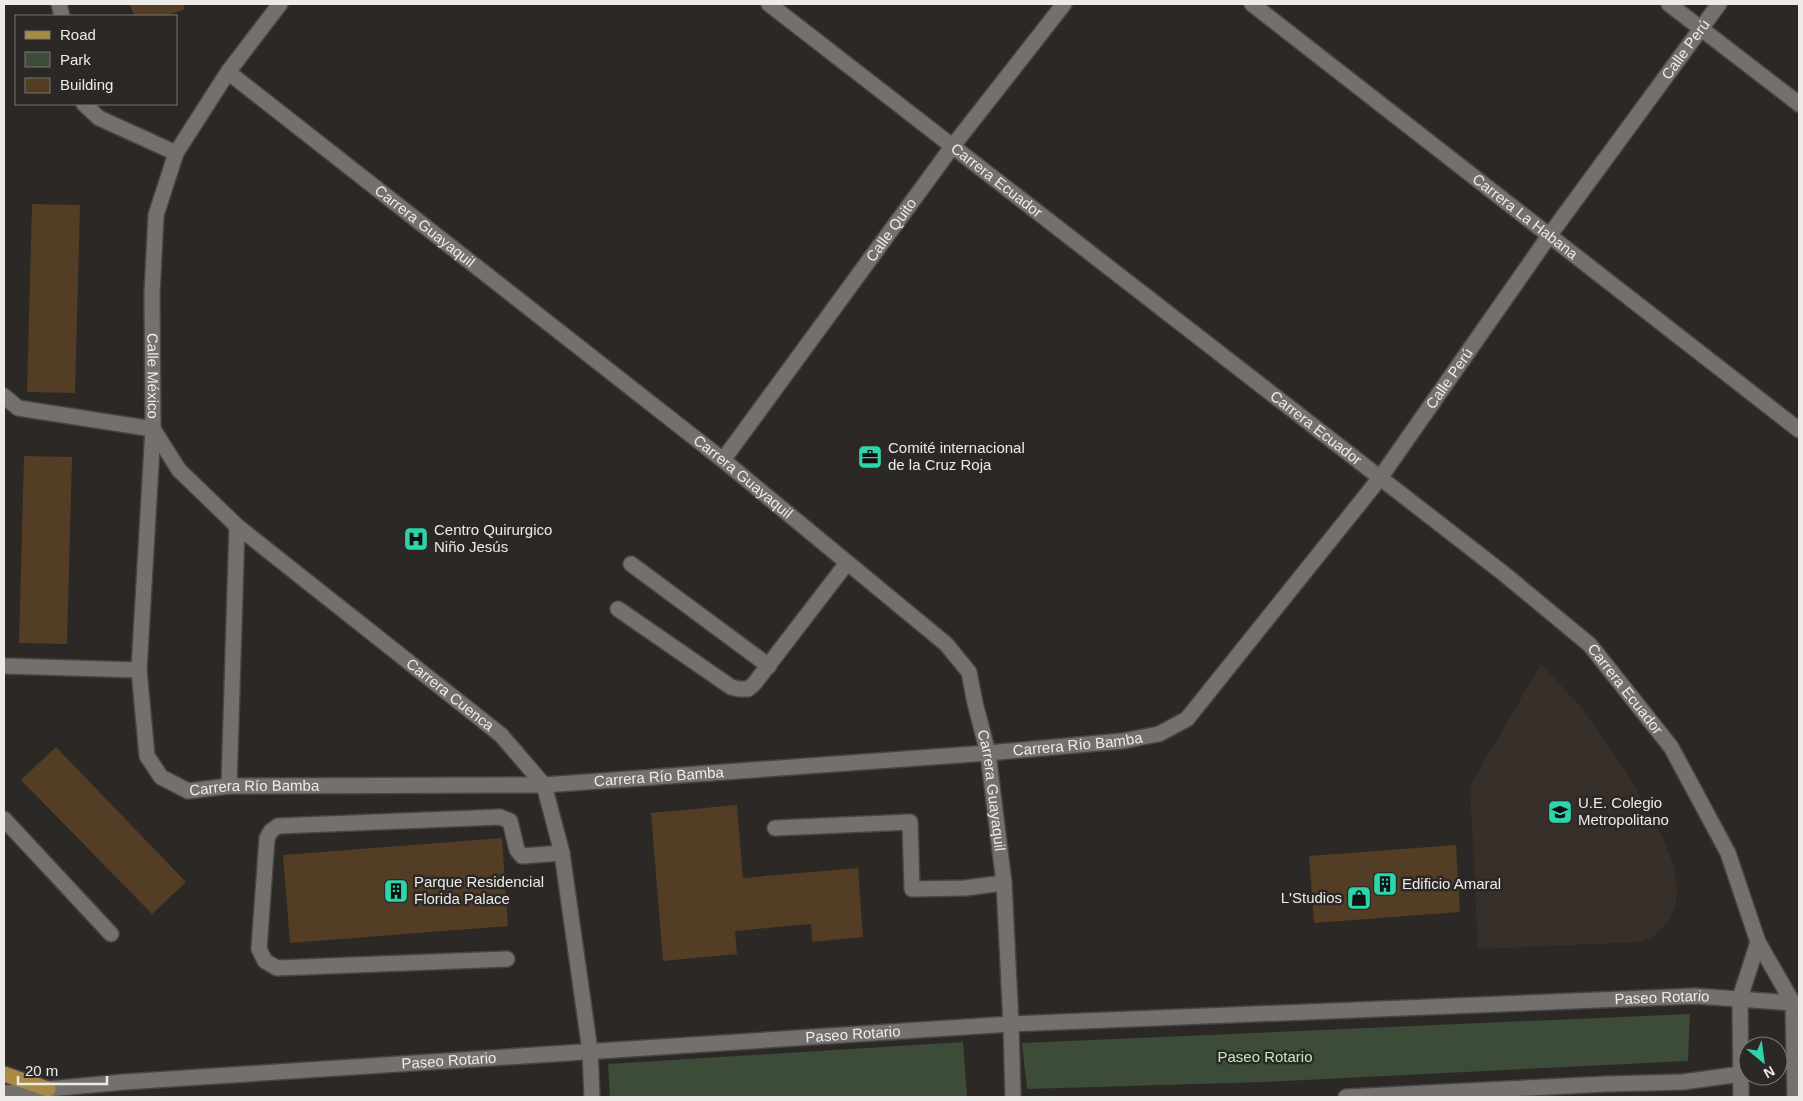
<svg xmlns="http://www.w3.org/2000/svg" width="1803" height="1101" viewBox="0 0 1803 1101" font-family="Arial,sans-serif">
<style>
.built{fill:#37302a}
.green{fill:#3c4c38}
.building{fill:#543d25}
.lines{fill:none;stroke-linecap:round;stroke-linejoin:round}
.minor-casing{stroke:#474544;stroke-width:18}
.major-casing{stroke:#474544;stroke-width:18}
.minor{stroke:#73706d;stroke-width:15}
.major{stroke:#a88a44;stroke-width:15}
.labels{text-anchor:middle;stroke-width:5;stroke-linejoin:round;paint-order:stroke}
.street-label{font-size:15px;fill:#edebea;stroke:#2b2826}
.poi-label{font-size:15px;fill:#edebea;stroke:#2b2826;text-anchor:start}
.park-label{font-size:15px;fill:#c3eab8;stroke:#2b2826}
</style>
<rect width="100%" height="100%" fill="#2b2826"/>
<polygon class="built" points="1541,664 1580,706 1626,771 1663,838 1674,866 1677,887 1676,905 1669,922 1652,937 1639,942 1478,949 1470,786"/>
<g class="green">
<polygon points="1690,1014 1688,1061 1264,1082 1027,1089 1022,1043"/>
<polygon points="963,1042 967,1097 610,1097 608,1064"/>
</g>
<g class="building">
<polygon points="130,4 183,4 185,9 165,16 134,16"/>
<polygon points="32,204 80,205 75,393 27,392"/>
<polygon points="24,456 72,457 67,644 19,643"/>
<polygon points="56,747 186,882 152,914 21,780"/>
<polygon points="737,805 743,878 858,868 863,937 812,942 811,924 735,931 737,954 663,961 651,813"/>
<polygon points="502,838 508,926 290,943 283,855"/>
<polygon points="1456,845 1460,912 1314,923 1309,856"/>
</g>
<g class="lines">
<defs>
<g id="minor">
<polyline points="59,4 62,16"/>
<path id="s1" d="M280 4 228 72 176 153 156 215 152 294 153 429 139 670 147 756 161 777 188 791 229 786 544 785 988 753 1122 741 1159 734 1187 719 1380 478 1549 236 1719 4"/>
<path id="s2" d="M769 4 1503 573 1590 645 1671 747 1728 853 1758 942 1793 1003 1795 1097"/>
<path id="s3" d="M1252 4 1799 430"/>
<polyline points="1669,4 1799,104"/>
<path id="s4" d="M228 72 723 460 946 644 969 672 975 703 988 753 1004 883 1011 1024 1013 1097"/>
<polyline points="84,104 99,118 176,153"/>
<path id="s5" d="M4 396 18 408 153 429 179 470 237 526 501 735 544 785 562 853 590 1051 592 1097"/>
<path id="s6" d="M723 460 952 147 1064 4"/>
<polyline points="631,564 769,666"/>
<polyline points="618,609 731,687 739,689 748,689 754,684 847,563"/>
<polyline points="4,666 139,670"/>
<polyline points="229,786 237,526"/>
<polyline points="4,819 111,934"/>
<polyline points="775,828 910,822 912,889 965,888 1004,883"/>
<polyline points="507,959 277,968 265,961 259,949 267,838 271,831 278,826 500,817 510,821 517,850 522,856 562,853"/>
<polyline points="1778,1065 1799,1058"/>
<path id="s7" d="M4 1093 124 1082 1011 1024 1696 996 1793 1003 1799 1005"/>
<polyline points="1346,1097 1607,1084 1683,1082 1748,1073"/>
<polyline points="1741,1097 1740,998 1758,942"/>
</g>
<polyline id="major" points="4,1074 48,1089"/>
</defs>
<use href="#minor" class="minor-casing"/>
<use href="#major" class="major-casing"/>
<use href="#minor" class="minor"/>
<use href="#major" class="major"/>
</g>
<defs>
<symbol id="office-square" viewBox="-11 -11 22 22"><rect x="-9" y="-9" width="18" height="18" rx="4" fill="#2dd5ab" stroke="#2b2826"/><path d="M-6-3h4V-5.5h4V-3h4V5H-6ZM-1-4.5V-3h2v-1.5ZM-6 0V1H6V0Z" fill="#111"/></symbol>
<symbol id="hospital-square" viewBox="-11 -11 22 22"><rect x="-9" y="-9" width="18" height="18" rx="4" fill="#2dd5ab" stroke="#2b2826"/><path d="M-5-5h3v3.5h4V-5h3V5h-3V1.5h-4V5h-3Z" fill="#111"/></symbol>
<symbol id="school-square" viewBox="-11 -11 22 22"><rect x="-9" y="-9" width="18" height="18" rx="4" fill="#2dd5ab" stroke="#2b2826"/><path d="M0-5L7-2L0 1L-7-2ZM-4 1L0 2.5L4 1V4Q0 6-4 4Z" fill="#111"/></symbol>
<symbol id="building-square" viewBox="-11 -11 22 22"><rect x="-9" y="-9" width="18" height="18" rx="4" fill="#2dd5ab" stroke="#2b2826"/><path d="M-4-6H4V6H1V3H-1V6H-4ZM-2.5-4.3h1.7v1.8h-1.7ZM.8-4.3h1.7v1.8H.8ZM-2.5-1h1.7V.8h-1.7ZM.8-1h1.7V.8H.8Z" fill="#111"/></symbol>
<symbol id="shop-square" viewBox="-11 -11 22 22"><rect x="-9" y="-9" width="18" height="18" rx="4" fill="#2dd5ab" stroke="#2b2826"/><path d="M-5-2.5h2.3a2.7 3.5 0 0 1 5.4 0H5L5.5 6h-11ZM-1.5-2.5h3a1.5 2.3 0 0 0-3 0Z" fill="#111"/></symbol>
</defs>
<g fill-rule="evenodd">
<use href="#office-square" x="856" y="443" width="28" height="28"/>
<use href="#hospital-square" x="402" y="525" width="28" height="28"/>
<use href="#school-square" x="1546" y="798" width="28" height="28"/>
<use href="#building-square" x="1371" y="870" width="28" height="28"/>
<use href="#building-square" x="382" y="877" width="28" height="28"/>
<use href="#shop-square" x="1345" y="884" width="28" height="28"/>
</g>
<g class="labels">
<g class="street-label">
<text dy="5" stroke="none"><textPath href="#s1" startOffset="2685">Calle Perú</textPath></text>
<text dy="5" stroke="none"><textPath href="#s2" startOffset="288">Carrera Ecuador</textPath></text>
<text dy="5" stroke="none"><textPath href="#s3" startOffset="346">Carrera La Habana</textPath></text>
<text dy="5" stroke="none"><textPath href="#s4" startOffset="250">Carrera Guayaquil</textPath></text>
<text dy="5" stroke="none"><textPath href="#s6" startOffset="285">Calle Quito</textPath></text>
<text dy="5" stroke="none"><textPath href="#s1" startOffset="408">Calle México</textPath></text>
<text dy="5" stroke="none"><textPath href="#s1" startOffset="2280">Calle Perú</textPath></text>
<text dy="5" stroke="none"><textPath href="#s2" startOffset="692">Carrera Ecuador</textPath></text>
<text dy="5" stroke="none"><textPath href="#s4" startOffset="655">Carrera Guayaquil</textPath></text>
<text dy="5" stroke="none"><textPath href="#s2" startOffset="1098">Carrera Ecuador</textPath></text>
<text dy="5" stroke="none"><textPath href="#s5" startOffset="556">Carrera Cuenca</textPath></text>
<text dy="5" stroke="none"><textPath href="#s1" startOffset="1736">Carrera Río Bamba</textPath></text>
<text dy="5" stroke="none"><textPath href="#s1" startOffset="1316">Carrera Río Bamba</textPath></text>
<text dy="5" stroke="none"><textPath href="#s1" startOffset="911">Carrera Río Bamba</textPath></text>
<text dy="5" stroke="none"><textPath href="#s4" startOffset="1075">Carrera Guayaquil</textPath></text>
<text dy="5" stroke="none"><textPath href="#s7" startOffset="1661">Paseo Rotario</textPath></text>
<text dy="5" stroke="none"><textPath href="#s7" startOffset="851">Paseo Rotario</textPath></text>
<text dy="5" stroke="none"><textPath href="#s7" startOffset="446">Paseo Rotario</textPath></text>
</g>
<g class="poi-label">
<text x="888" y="453">Comité internacional<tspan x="888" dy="17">de la Cruz Roja</tspan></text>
<text x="434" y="535">Centro Quirurgico<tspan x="434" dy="17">Niño Jesús</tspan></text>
<text x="1578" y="808">U.E. Colegio<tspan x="1578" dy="17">Metropolitano</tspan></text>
<text x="414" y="887">Parque Residencial<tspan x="414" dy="17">Florida Palace</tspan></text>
<text x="1402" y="889">Edificio Amaral</text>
<text x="1342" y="903" text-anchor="end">L'Studios</text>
</g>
<g class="park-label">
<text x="1265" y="1062">Paseo Rotario</text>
</g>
</g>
<rect width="1803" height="1101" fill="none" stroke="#edebea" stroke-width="10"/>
<rect x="15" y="15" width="162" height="90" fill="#2b2826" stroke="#797674"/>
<rect x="25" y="31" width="25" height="8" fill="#a88a44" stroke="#797674"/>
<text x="60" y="40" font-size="15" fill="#edebea">Road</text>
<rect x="25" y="52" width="25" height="15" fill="#3c4c38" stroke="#797674"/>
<text x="60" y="65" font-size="15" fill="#edebea">Park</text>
<rect x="25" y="78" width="25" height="15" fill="#543d25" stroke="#797674"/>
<text x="60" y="90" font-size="15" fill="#edebea">Building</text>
<g transform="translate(1763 1061) rotate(151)"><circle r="24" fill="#2b2826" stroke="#797674"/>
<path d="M0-4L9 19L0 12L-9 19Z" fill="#2dd5ab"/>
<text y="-8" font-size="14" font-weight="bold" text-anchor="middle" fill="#edebea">N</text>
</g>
<path d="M18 1076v8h89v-8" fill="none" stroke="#edebea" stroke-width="2.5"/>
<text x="25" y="1076" font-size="15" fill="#edebea" stroke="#2b2826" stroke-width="4" paint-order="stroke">20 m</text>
</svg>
